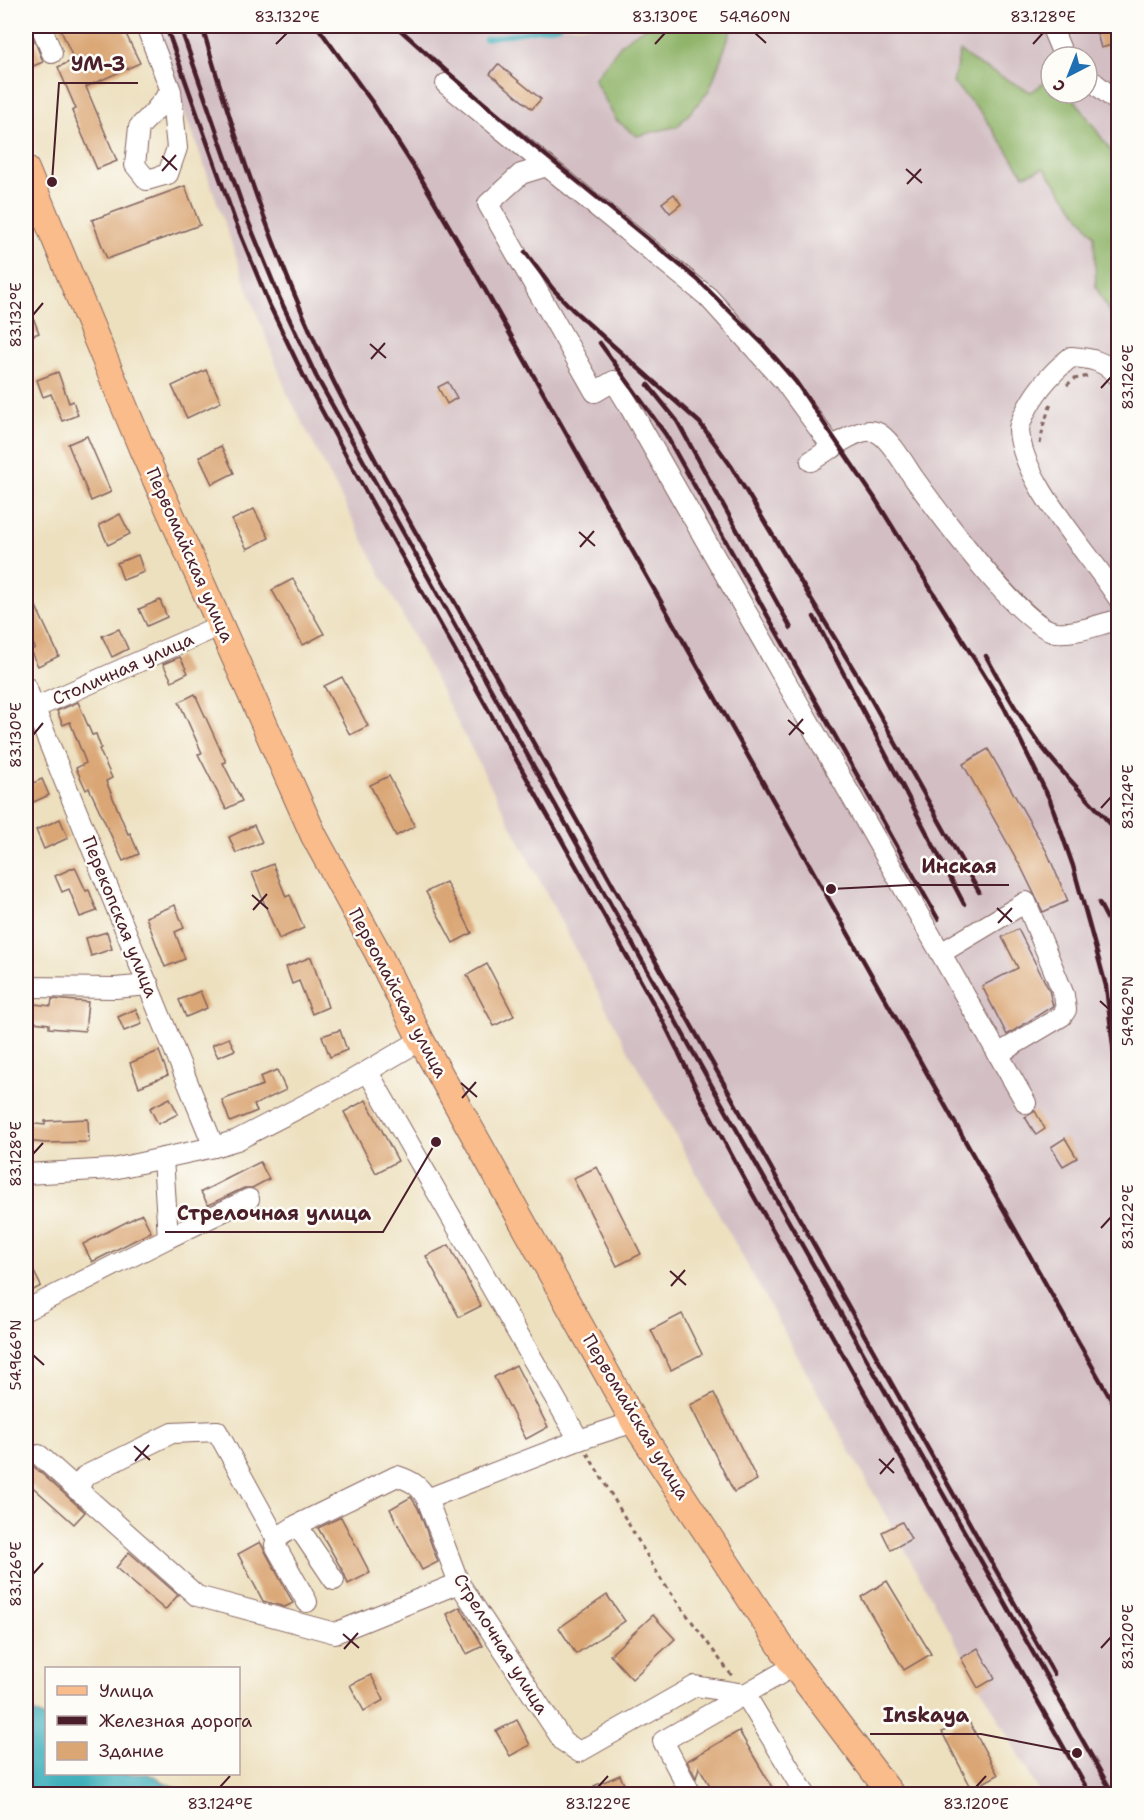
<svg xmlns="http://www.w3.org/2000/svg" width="1144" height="1820" viewBox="0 0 1144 1820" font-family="'Shantell Sans',sans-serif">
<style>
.industrial{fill:#d2bec3;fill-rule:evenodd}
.forest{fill:#8fb469;stroke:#6c6a4a;stroke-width:1.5}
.water{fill:#40b0bb;stroke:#456873;stroke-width:1.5}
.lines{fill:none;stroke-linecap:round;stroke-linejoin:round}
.stream{stroke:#40b0bb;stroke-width:4.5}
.building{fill:#daa674}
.minor-casing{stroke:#83635f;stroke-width:22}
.major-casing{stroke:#83635f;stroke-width:28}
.path{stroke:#83635f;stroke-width:3;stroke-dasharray:4.5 4.5;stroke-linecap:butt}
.minor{stroke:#fff;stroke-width:20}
.major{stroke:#f9bc8a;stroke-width:26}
.rail{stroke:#4a1f2b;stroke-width:4.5}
.ticks{fill:none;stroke:#4a1f2b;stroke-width:2}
.labels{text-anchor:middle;stroke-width:5;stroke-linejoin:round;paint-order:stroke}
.street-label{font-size:18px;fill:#4a1f2b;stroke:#fdfcf7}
.leader{fill:none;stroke:#4a1f2b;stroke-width:2}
.callout-dot{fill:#4a1f2b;stroke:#fdfcf7;stroke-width:2}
.callout-label{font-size:20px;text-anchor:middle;font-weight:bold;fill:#4a1f2b;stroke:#fdfcf7;stroke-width:5;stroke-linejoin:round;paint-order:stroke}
.neatline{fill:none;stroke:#4a1f2b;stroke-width:2}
.ticks-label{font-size:15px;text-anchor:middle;fill:#4a1f2b}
</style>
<rect width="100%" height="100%" fill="#fdfcf7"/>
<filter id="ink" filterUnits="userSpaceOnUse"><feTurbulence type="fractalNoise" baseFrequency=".0167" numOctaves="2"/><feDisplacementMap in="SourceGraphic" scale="12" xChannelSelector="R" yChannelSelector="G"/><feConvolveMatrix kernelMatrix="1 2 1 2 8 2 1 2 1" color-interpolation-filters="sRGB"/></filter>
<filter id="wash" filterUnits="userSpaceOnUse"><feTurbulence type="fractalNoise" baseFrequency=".008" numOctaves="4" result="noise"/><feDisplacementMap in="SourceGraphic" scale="24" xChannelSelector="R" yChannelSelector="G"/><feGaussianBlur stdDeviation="1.35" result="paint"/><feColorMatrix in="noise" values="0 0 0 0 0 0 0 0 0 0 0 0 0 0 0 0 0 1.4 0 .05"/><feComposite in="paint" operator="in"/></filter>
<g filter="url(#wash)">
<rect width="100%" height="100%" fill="#ede0bf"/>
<path class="industrial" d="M150 26H1118V1794H1040L622 1039 287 393 245 282 197 145ZM1051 57H1087V93H1051Z"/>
<g class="forest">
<polygon points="647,26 733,26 709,91 678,126 637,136 616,120 594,79 623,42"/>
<polygon points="960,51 977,64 1031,92 1045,82 1051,84 1051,93 1070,93 1118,161 1118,329 1096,287 1094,235 1044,168 1024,175 981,112 953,83"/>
</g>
<polygon class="water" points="26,1708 46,1719 46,1774 148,1774 187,1794 26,1794"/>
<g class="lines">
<polyline class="stream" points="485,39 560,26"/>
</g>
<g id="blocks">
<g class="building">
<polygon points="26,26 29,26 43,62 26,69"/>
<polygon points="59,26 122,26 140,63 86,87 117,161 97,169 72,111 76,109 58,67 74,60"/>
<polygon points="1095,26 1119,26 1119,43 1101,48"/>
<polygon points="498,64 541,99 532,109 490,74"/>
<polygon points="185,186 200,225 107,259 92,220"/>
<polygon points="674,194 681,204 670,213 662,203"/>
<polygon points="26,299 39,333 26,338"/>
<polygon points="206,370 221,402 187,418 172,386"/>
<polygon points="58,372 69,403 73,401 78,415 62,421 51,394 43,397 37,380"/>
<polygon points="448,382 457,398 447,404 438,387"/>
<polygon points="87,436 111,492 91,501 68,444"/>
<polygon points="221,446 234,473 212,484 199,457"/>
<polygon points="254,509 269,538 247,549 232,520"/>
<polygon points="120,514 130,534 108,545 99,525"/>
<polygon points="138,555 144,572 123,580 117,563"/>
<polygon points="293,579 324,634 303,645 272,590"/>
<polygon points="26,585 59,656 38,666 30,650 35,648 26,628"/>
<polygon points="160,600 167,617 147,626 139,609"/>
<polygon points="119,629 128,649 112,657 102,636"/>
<polygon points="180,657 188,673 172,681 163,664"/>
<polygon points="342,677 368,726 350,735 324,686"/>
<polygon points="195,694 226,762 223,763 242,801 226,809 198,754 202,753 179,702"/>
<polygon points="78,702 92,735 96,734 101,748 99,749 112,778 106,781 128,834 130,833 139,854 123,861 89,788 86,790 76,768 86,763 70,722 63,725 57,711"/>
<polygon points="988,749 1047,852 1068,901 1043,912 1021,867 963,764"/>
<polygon points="389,776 415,826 396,836 370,785"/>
<polygon points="42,779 49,795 29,804 26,797 26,786"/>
<polygon points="60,819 68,838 44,849 36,830"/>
<polygon points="254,825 262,842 236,853 229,837"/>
<polygon points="273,864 286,897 290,895 304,928 279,939 252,873"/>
<polygon points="75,867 86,891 89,890 97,911 80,917 69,889 62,892 55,876"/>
<polygon points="446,882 472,933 453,943 426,892"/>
<polygon points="175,905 184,928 175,932 185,959 165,967 146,917"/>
<polygon points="1018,929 1049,990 1053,1006 1007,1035 982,986 1018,968 1002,937"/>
<polygon points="107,932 112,949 91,956 86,938"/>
<polygon points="311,957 328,1007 312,1014 299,981 292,984 286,967"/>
<polygon points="487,964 514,1016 494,1026 467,975"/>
<polygon points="200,991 207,1008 186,1017 179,1000"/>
<polygon points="52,999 88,1002 85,1031 49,1028 49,1024 26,1021 26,1003 51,1006"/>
<polygon points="136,1009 142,1024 124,1031 118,1017"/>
<polygon points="340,1030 347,1050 330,1057 322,1036"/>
<polygon points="229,1038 235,1050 218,1057 212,1045"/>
<polygon points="159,1051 168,1075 139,1087 130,1063"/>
<polygon points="277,1070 286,1090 254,1105 257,1111 230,1122 222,1100 263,1085 260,1077"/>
<polygon points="170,1098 178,1114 158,1124 150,1108"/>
<polygon points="366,1100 398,1161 376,1173 344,1112"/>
<polygon points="1035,1111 1045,1129 1036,1135 1025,1117"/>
<polygon points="88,1119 89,1142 45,1143 26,1141 26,1123 45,1125 45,1121"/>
<polygon points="1065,1138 1077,1158 1063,1166 1051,1147"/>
<polygon points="260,1162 269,1179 252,1188 244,1188 208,1205 201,1192"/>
<polygon points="597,1167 641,1254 617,1266 573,1178"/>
<polygon points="142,1214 151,1232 92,1262 83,1244"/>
<polygon points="449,1245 481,1306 459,1317 426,1256"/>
<polygon points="26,1256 41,1286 26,1294"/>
<polygon points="682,1314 702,1354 671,1370 651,1330"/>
<polygon points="516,1365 548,1427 526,1439 494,1377"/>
<polygon points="714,1393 757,1480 734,1492 690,1405"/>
<polygon points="33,1466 85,1512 74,1524 26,1481 26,1475"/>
<polygon points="411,1497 418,1508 438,1562 422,1570 390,1509"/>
<polygon points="341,1517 370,1573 348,1584 344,1573 318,1528"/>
<polygon points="902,1522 911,1539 891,1550 882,1532"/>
<polygon points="260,1542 293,1603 285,1607 263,1601 238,1554"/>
<polygon points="129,1552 178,1595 165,1610 116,1568"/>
<polygon points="887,1581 931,1654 904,1670 861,1597"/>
<polygon points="607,1595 625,1621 576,1654 559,1628"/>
<polygon points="460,1607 483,1646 467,1654 447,1614"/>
<polygon points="653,1615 675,1639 632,1679 610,1655"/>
<polygon points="978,1648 995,1678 978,1688 961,1658"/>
<polygon points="371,1675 384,1700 364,1711 350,1685"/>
<polygon points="967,1718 998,1775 972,1789 942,1732"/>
<polygon points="517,1720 530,1745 510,1756 496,1731"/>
<polygon points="739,1731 776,1794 715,1794 699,1767 696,1778 687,1761"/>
<polygon points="620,1775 628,1794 598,1794 594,1786"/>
</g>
</g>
</g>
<g filter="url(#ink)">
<use href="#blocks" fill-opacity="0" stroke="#83635f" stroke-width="1.5"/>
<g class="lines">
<defs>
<g id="minor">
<polyline points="41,26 52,53"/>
<polyline points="146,26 171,91 177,148 168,174 147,180 135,165 139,127 153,113 171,91"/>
<polyline points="1051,26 1064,57"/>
<polyline points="1087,77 1118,102"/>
<polyline points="446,84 708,297 784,381 833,448"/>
<polyline points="547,166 521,174 488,204 595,392 614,381 628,404 1026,1103"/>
<path d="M1118 376C1105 361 1090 358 1071 357 1050 374 1034 392 1023 417 1022 421 1019 425 1019 430 1022 483 1089 552 1118 598"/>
<path d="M811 461C827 452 858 425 876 432 888 436 905 465 913 477 935 507 1023 629 1056 632 1077 634 1099 624 1118 620"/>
<polyline points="26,687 214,1147"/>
<polyline points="26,712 221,625"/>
<polyline points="941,953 1026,902 1064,995 1066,1010 1062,1016 998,1054"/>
<polyline points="26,987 115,988 149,985"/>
<polyline points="368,1072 579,1440"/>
<polyline points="26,1174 113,1169 214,1147 237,1140 347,1083 421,1040"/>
<polyline points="168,1238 249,1199"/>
<polyline points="26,1310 168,1238 163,1158"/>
<polyline points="39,1455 197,1596 335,1633 459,1583"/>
<polyline points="77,1490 85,1476 172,1433 217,1431 277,1540"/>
<polyline points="427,1499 579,1440 634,1422"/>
<polyline points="297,1525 334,1580"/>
<path d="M307 1602 275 1545 280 1536 297 1525 397 1476C412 1481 420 1486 427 1499L459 1583 563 1741 579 1752 695 1686 745 1694 794 1666"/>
<polyline points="691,1794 663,1741 745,1694 805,1794"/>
</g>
<polyline id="major" points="26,169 142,449 314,836 378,953 421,1040 634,1422 794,1666 891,1794"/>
</defs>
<use href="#minor" class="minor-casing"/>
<use href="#major" class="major-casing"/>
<g class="path">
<polyline points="1067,385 1074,379 1088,376"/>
<polyline points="1040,444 1044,423 1051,404"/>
<polyline points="587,1453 662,1581 732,1676"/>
</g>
<use href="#minor" class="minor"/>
<use href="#major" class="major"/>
<g class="rail">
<polyline points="166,26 235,221 269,304 306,381 357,476 661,1017 703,1102 752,1193 1090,1794"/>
<polyline points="180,26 246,216 280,299 316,376 717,1095 1113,1794"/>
<path d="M202 26C236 144 276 261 329 372 344 404 362 434 378 465L1054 1674"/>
<polyline points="317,26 372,102 419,175 461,247 1118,1412"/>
<polyline points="396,26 445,70 533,145 697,279 763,344 796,382 874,497 1004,707 1050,800 1073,866 1106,986 1118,1088"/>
<polyline points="525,252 553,289 572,309 700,423 731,466 863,685 979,892"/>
<polyline points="600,343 666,435 938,919"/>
<polyline points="648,385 677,421 791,628"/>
<polyline points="814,617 964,904"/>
<path d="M986 656C1005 691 1025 727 1050 757 1072 784 1097 807 1118 833"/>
<polyline points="1099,903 1118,939"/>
</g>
</g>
</g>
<path class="ticks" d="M755 33 766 43M276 44 287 33M655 44 665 33M1033 44 1043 33M162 156 177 170M906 169 922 183M162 171 176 155M907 184 921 169M33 315 43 303M370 344 386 358M371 359 385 343M1101 388 1111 377M579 532 595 546M580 547 594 531M788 720 804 734M33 735 43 723M789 735 803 719M1101 808 1111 797M252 895 268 909M997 908 1012 922M253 910 267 894M998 923 1012 908M1100 1001 1111 1011M461 1083 477 1097M462 1098 476 1082M33 1154 43 1143M1101 1228 1111 1217M670 1271 686 1285M671 1286 685 1270M33 1355 44 1365M134 1446 150 1460M879 1459 894 1473M135 1461 149 1445M880 1474 894 1458M33 1574 43 1563M343 1634 359 1648M1101 1648 1111 1637M344 1649 358 1633M220 1787 230 1776M598 1787 608 1776M976 1787 986 1776"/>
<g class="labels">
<g class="street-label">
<text transform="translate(190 555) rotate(66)" y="6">Первомайская улица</text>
<text transform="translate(123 669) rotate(-24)" y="6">Столичная улица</text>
<text transform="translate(120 917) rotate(68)" y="6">Перекопская улица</text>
<text transform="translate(398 993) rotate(62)" y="6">Первомайская улица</text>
<text transform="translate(636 1417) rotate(59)" y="6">Первомайская улица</text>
<text transform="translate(501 1644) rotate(58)" y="6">Стрелочная улица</text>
</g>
</g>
<path class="leader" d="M52 182L59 83H138M831 889L909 885H1009M436 1142L383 1232H165M1077 1753L981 1734H870"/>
<g class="callout-dot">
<circle cx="52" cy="182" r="6"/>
<circle cx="831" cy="889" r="6"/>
<circle cx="436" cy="1142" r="6"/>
<circle cx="1077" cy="1753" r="6"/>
</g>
<g class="callout-label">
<text x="98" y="71">УМ-3</text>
<text x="959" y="873">Инская</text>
<text x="274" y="1220">Стрелочная улица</text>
<text x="926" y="1722">Inskaya</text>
</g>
<rect width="1144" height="1820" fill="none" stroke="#fdfcf7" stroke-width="66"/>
<rect x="45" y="1667" width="195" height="108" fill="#fdfcf7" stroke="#b5a4a5" stroke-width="1.5"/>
<rect x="57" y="1686" width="30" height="9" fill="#f9bc8a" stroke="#b5a4a5" stroke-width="1.5"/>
<text x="99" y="1697" font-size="18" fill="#4a1f2b">Улица</text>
<rect x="57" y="1716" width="30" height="9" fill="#4a1f2b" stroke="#b5a4a5" stroke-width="1.5"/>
<text x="99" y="1727" font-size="18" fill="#4a1f2b">Железная дорога</text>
<rect x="57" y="1742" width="30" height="18" fill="#daa674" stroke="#b5a4a5" stroke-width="1.5"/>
<text x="99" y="1757" font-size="18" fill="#4a1f2b">Здание</text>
<g transform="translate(1069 75) rotate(222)"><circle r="28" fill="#fdfcf7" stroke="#b5a4a5" stroke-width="1.5"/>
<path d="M0-4.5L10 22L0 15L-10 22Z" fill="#1f6fb2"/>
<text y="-9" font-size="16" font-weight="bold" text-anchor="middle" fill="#4a1f2b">С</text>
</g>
<rect x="33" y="33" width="1078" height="1754" class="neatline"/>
<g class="ticks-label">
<text x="287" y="22">83.132°E</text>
<text x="665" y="22">83.130°E</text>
<text x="755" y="22">54.960°N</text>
<text x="1043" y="22">83.128°E</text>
<text transform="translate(16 315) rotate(-90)" y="5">83.132°E</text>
<text transform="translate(1128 377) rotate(-90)" y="5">83.126°E</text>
<text transform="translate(16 735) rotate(-90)" y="5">83.130°E</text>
<text transform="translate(1128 797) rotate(-90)" y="5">83.124°E</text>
<text transform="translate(1128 1011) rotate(-90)" y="5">54.962°N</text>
<text transform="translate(16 1154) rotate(-90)" y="5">83.128°E</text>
<text transform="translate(1128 1217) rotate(-90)" y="5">83.122°E</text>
<text transform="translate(16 1355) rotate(-90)" y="5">54.966°N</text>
<text transform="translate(16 1574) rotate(-90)" y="5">83.126°E</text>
<text transform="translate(1128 1637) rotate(-90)" y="5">83.120°E</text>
<text x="220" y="1809">83.124°E</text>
<text x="598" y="1809">83.122°E</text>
<text x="976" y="1809">83.120°E</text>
</g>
</svg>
